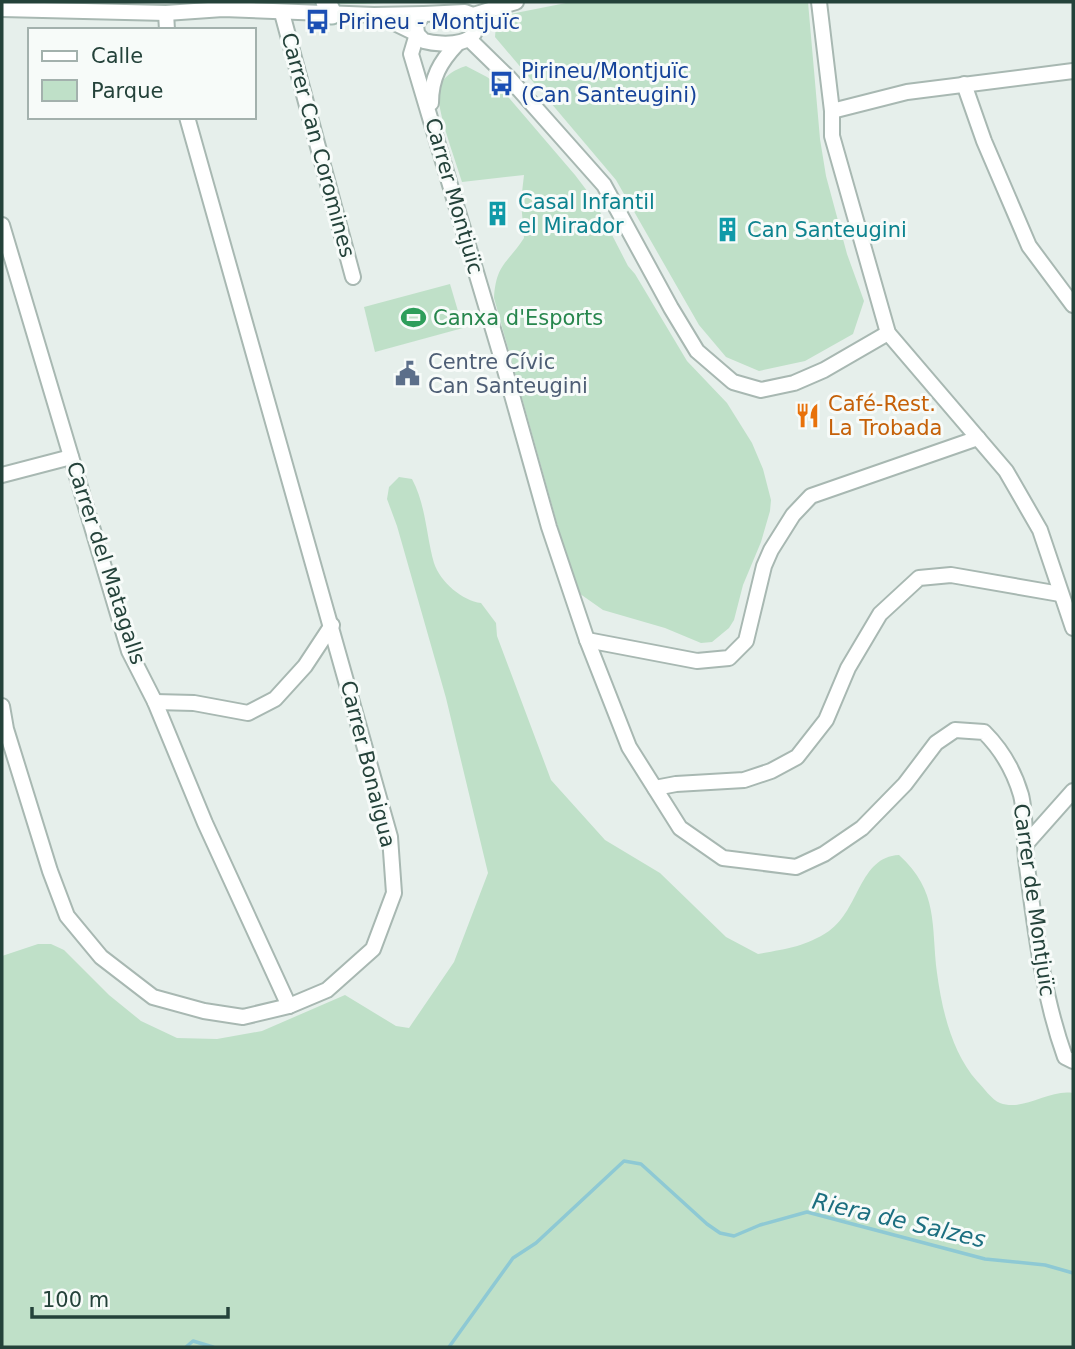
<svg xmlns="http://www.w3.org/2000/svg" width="1075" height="1349" viewBox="0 0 1075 1349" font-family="'DejaVu Sans',sans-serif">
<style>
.green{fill:#bfe0c8}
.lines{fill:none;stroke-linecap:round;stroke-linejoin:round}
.stream{stroke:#8ec9d4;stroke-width:3.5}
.minor-casing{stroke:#a8b8b2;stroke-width:18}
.secondary-casing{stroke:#a4bbb3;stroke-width:23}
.minor{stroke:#fff;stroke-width:14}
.secondary{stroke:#fff;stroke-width:19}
.labels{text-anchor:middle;stroke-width:6;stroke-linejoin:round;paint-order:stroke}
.transit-label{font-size:21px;fill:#164399;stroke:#f7fbf9;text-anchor:start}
.street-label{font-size:21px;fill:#24423a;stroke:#f7fbf9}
.culture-label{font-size:21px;fill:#0d838f;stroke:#f7fbf9;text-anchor:start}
.leisure-label{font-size:21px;fill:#27864d;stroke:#f7fbf9;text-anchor:start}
.service-label{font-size:21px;fill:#4e5e75;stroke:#f7fbf9;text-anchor:start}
.food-label{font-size:21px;fill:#c56008;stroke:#f7fbf9;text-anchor:start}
.water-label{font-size:23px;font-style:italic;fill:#1c6f80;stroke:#f7fbf9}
</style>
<rect width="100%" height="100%" fill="#e6efeb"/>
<g class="green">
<polygon points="199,2 404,2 363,4"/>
<polygon points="571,2 808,2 820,139 826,176 847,254 864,301 853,334 805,361 759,371 726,357 699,325 616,180 495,37 496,25 506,15"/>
<path d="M466 66 487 77 498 85 575 175 594 200 628 266 635 274 687 361 727 403 752 443 763 469 771 500 770 511 761 542 743 585 734 620 729 628 712 642 701 643 665 628 603 610 576 591 494 298C496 264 507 264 524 238L521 201 524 175 462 182C457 164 435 107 439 91 442 76 454 70 466 66Z"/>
<polygon points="450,284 463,328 375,352 364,307"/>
<path d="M399 477 412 479C426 505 426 535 434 563 440 582 463 601 481 603L496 623 497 636 551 780 605 840 660 873 726 937 758 954C785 949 805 947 829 931 860 909 859 857 899 855 939 891 931 925 937 973 942 1010 952 1053 977 1081 983 1087 992 1100 1000 1103 1023 1112 1049 1089 1073 1093V1347H2V956L38 944H51L64 950 109 995 141 1021 177 1038 217 1039 262 1031 345 995 396 1026 409 1028 454 962 488 873 446 698 397 526 387 499 389 487Z"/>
</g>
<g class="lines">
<g class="stream">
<polyline points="186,1347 193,1341 213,1347"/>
<polyline points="449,1347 513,1258 536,1243 624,1161 641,1164 707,1224 720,1233 734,1236 760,1225 807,1212 985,1259 1045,1265 1073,1273"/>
</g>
<defs>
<g id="minor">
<path d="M516 2 473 15 465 12 424 14 416 24 417 34 411 54 501 356 549 527 587 640 629 747 680 828 723 858 796 867 824 854 862 828 905 784 936 743 955 730 984 732C1001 749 1014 771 1021 795 1026 815 1024 839 1026 859 1035 926 1042 993 1065 1057L1073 1061"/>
<polyline points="819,2 832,111 832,136 888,333 1006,471 1040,530 1073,628"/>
<polyline points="2,9 166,13 223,9 374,15 424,14"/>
<polyline points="166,13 167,30"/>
<polyline points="282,13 353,277"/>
<path d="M382 17 417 34 424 41C442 46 488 47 473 15"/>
<polyline points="469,39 509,78 604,185 671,308 697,351 733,382 761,390 794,383 824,370 888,333"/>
<polyline points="964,84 984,141 1029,246 1073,305"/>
<path d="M431 103C431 78 440 62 457 44"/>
<polyline points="832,111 907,92 1073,71"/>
<polyline points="2,225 129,651 155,702 205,823 289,1006"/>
<polyline points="2,475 71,457"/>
<polyline points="587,640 697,661 729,658 746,641 764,566 771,550 793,515 811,496 978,438"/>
<polyline points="155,702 194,703 248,713 275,699 305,666 332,625"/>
<polyline points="2,706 6,729 50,871 67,916 101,957 153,997 204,1011 243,1017 289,1006 327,990 373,949 394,893 390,837 187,117"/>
<polyline points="655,788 676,784 744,780 771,771 797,757 826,720 848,668 880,614 919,578 951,575 1060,594"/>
<polyline points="1025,845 1073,791"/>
</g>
<polyline id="secondary" points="326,2 332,14"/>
</defs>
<use href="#minor" class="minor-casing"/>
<use href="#secondary" class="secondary-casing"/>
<use href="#minor" class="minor"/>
<use href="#secondary" class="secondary"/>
</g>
<defs>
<symbol id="bus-bare" viewBox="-9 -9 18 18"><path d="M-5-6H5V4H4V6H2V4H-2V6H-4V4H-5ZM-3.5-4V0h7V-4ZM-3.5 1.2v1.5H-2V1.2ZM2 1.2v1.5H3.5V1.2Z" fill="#1a4fb4" stroke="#f7fbf9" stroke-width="2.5" paint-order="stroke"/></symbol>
<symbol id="building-bare" viewBox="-9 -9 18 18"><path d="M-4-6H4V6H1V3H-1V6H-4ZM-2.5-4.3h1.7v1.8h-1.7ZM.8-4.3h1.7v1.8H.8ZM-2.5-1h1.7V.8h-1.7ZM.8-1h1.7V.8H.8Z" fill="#0f9aa8" stroke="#f7fbf9" stroke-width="2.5" paint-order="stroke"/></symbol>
<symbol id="stadium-bare" viewBox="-9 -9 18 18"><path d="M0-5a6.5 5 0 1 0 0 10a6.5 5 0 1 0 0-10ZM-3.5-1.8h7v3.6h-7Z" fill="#2e9e5b" stroke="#f7fbf9" stroke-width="2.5" paint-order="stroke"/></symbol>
<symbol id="civic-bare" viewBox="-9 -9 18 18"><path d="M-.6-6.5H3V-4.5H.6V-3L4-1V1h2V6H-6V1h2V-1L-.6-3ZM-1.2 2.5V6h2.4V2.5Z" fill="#5c6f8a" stroke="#f7fbf9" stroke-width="2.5" paint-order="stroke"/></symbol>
<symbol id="restaurant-bare" viewBox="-9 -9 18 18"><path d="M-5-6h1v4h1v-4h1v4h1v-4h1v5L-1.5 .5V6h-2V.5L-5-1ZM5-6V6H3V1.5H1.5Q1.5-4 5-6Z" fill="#e8710a" stroke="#f7fbf9" stroke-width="2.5" paint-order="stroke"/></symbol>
</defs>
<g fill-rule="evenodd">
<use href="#bus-bare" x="300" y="4" width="35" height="35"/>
<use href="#bus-bare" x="484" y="66" width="35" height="35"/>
<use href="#building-bare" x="480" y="196" width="35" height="35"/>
<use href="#building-bare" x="710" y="212" width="35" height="35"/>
<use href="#stadium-bare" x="396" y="300" width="35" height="35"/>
<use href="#civic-bare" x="390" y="356" width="35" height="35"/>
<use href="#restaurant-bare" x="790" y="398" width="35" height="35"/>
</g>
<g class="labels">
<g class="transit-label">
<text x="338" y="29">Pirineu - Montjuïc</text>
<text x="521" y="78">Pirineu/Montjuïc<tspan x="521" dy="24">(Can Santeugini)</tspan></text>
</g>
<g class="street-label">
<text transform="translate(318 145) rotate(75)" y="7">Carrer Can Coromines</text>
<text transform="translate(454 196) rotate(74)" y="7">Carrer Montjuïc</text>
<text transform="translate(106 563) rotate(72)" y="7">Carrer del Matagalls</text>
<text transform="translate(368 764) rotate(76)" y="7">Carrer Bonaigua</text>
<text transform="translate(1034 900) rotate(82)" y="7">Carrer de Montjuïc</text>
</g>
<g class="culture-label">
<text x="518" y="209">Casal Infantil<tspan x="518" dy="24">el Mirador</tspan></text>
<text x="747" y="237">Can Santeugini</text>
</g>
<g class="leisure-label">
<text x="433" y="325">Canxa d'Esports</text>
</g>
<g class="service-label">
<text x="428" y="369">Centre Cívic<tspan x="428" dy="24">Can Santeugini</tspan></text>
</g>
<g class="food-label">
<text x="828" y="411">Café-Rest.<tspan x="828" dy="24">La Trobada</tspan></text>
</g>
<g class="water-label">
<text transform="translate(899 1220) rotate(13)" y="8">Riera de Salzes</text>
</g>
</g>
<rect width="1075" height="1349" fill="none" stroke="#24423a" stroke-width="7"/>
<rect x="28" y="28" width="228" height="91" fill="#f7fbf9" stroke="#a3b1ad" stroke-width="2"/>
<rect x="42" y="51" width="35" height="10" fill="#ffffff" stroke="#a3b1ad" stroke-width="2"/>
<text x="91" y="63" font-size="21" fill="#24423a">Calle</text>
<rect x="42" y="80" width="35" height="21" fill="#bfe0c8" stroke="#a3b1ad" stroke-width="2"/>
<text x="91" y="98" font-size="21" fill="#24423a">Parque</text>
<path d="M32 1307v10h196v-10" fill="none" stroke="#24423a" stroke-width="3.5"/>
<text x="42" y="1307" font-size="21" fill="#24423a" stroke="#f7fbf9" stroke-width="5" paint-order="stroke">100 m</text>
</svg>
